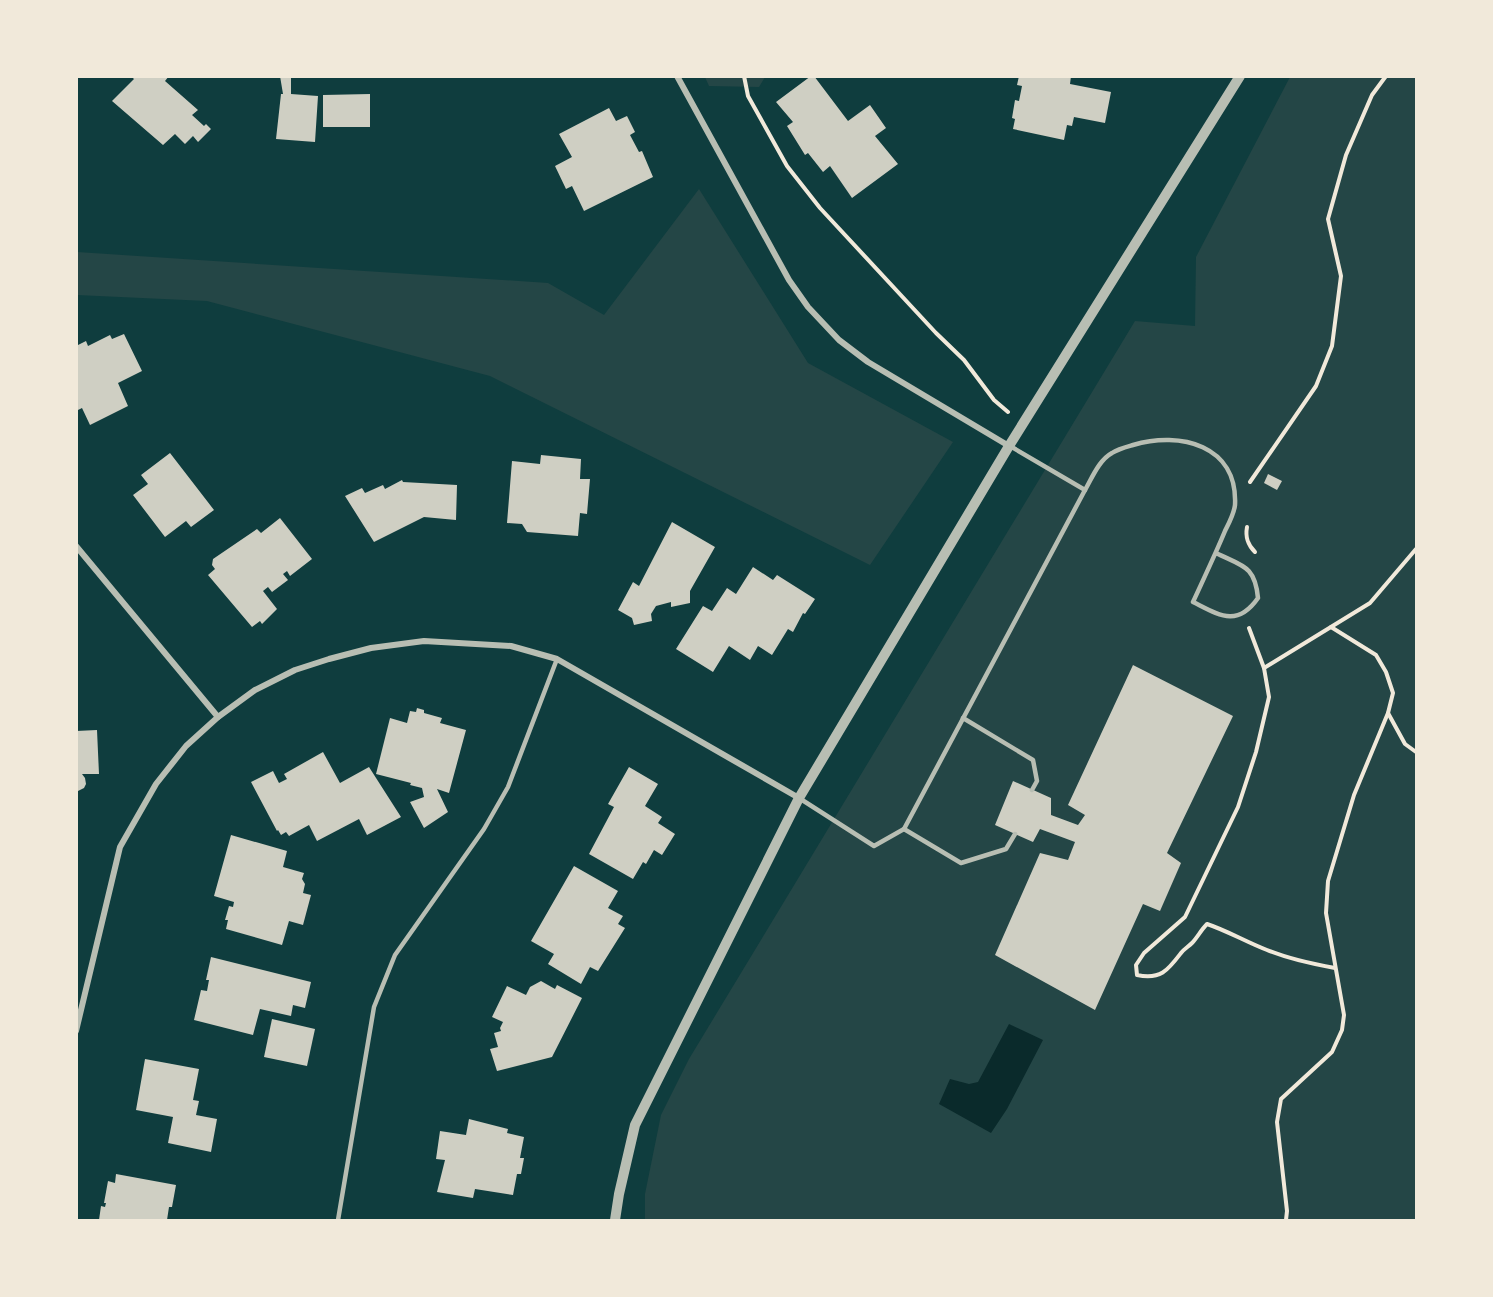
<svg xmlns="http://www.w3.org/2000/svg" width="1493" height="1297" viewBox="0 0 1493 1297" font-family="Inter,sans-serif">
<style>
.green{fill:#244646}
.water{fill:#0a2a2b}
.building{fill:#cfcfc3}
.lines{fill:none;stroke-linecap:round;stroke-linejoin:round}
.path{stroke:#f1e9da;stroke-width:4}
.service{stroke:#b8beb3;stroke-width:4.5}
.minor{stroke:#b8beb3;stroke-width:6}
.tertiary{stroke:#b8beb3;stroke-width:10}
</style>
<rect width="100%" height="100%" fill="#0f3d3e"/>
<g class="green">
<polygon points="705,77 765,77 759,87 709,86"/>
<polygon points="1290,77 1416,77 1416,1220 645,1220 645,1194 661,1115 689,1059 1135,321 1195,326 1196,257"/>
<polygon points="699,189 808,363 953,442 870,565 490,376 207,301 77,295 77,252 548,283 604,315"/>
</g>
<polygon class="water" points="1009,1024 1043,1040 1007,1109 991,1133 939,1104 950,1079 969,1084 978,1082"/>
<g class="building">
<polygon points="131,76 169,76 165,81 198,110 192,115 204,126 206,124 211,129 198,142 193,136 185,144 175,134 163,145 112,101 134,79"/>
<polygon points="280,76 291,76 291,94 318,96 315,142 276,139 281,94 283,94"/>
<polygon points="811,76 814,76 848,121 870,105 886,128 875,136 898,164 852,198 830,166 823,172 808,153 805,155 787,126 793,122 776,102"/>
<polygon points="1019,76 1071,76 1070,84 1111,92 1105,123 1074,117 1072,126 1067,125 1064,140 1013,129 1015,119 1012,118 1015,100 1019,101 1022,86 1017,85"/>
<polygon points="370,94 370,127 323,127 323,95"/>
<polygon points="609,108 616,121 627,116 635,132 630,135 639,152 642,151 653,177 584,211 572,186 566,189 555,166 572,157 559,134"/>
<polygon points="124,334 142,371 118,383 128,406 90,425 82,408 76,411 76,346 86,341 88,346 110,335 112,339"/>
<polygon points="170,453 214,510 191,527 186,521 165,537 133,495 148,484 141,475"/>
<polygon points="541,455 581,459 580,479 590,479 587,514 580,513 578,536 527,532 522,524 507,523 512,461 540,464"/>
<polygon points="1268,474 1282,481 1277,490 1264,483"/>
<polygon points="402,480 403,482 457,485 456,520 424,517 374,542 345,496 362,488 365,493 383,485 385,489"/>
<polygon points="280,518 312,559 290,576 287,571 283,574 288,580 272,592 268,587 263,591 277,609 262,624 260,621 252,627 208,575 215,569 212,565 213,559 257,529 261,533"/>
<polygon points="672,522 715,547 690,591 690,603 671,607 671,602 656,606 651,614 652,621 634,625 632,618 618,610 633,582 639,586"/>
<polygon points="753,567 773,580 777,575 815,599 805,614 803,613 793,632 788,629 772,655 758,646 750,660 729,646 713,672 676,649 703,606 712,611 727,588 736,594"/>
<polygon points="1133,665 1233,716 1167,853 1181,863 1160,911 1143,904 1095,1010 995,955 1040,853 1068,860 1075,842 1040,829 1033,842 995,825 1013,781 1051,798 1051,815 1078,825 1085,815 1068,805"/>
<polygon points="417,708 424,710 424,713 442,718 440,723 466,730 449,793 437,789 448,812 424,828 410,802 424,797 422,788 410,785 411,783 376,774 390,718 407,723 410,711 416,712"/>
<polygon points="97,730 99,774 82,774 85,778 86,784 84,788 76,792 76,731"/>
<polygon points="323,752 340,783 369,767 401,817 367,835 359,819 317,841 309,825 289,836 286,832 281,835 278,830 277,831 251,782 273,771 279,783 287,779 284,774"/>
<polygon points="629,767 658,784 645,806 662,817 658,823 675,834 662,855 654,850 646,864 643,862 633,879 589,854 614,807 608,804"/>
<polygon points="231,835 287,851 283,867 304,873 302,879 305,884 303,893 311,895 303,925 289,921 282,945 226,929 228,920 225,920 229,906 233,907 234,902 214,896"/>
<polygon points="574,866 618,891 608,908 623,916 618,924 625,928 598,971 590,967 581,984 548,964 554,954 531,941"/>
<polygon points="211,957 311,982 305,1008 293,1005 291,1016 260,1009 253,1035 194,1020 201,990 207,991 209,980 206,980"/>
<polygon points="541,981 555,989 557,985 582,998 552,1057 497,1071 490,1049 498,1047 494,1033 501,1031 500,1028 503,1022 492,1017 507,986 526,995 530,987"/>
<polygon points="272,1019 315,1029 307,1066 264,1057"/>
<polygon points="145,1059 199,1069 193,1100 199,1101 196,1115 217,1119 211,1152 168,1143 173,1117 136,1110"/>
<polygon points="469,1119 508,1129 507,1133 524,1137 520,1158 524,1158 521,1174 517,1174 513,1195 475,1189 473,1198 437,1192 445,1160 436,1159 440,1131 466,1135"/>
<polygon points="116,1174 176,1185 172,1207 169,1207 167,1220 99,1220 101,1206 105,1207 106,1203 104,1203 108,1181 115,1183"/>
</g>
<g class="lines">
<g class="path">
<polyline points="744,76 748,96 787,166 820,208 936,333 964,360 994,400 1008,412"/>
<polyline points="1250,482 1316,386 1332,346 1341,276 1328,219 1346,155 1372,95 1386,76"/>
<path d="M1247 527C1245 538 1248 545 1255 552"/>
<path d="M1249 628 1264 668 1269 697 1256 752 1238 807 1185 917 1144 953 1136 965 1137 975C1161 980 1168 970 1181 953 1184 949 1188 947 1192 943 1197 938 1201 930 1207 924 1228 931 1246 942 1267 950 1289 959 1312 964 1335 968"/>
<polyline points="1264,668 1370,603 1416,549"/>
<polyline points="1388,713 1405,744 1416,752"/>
<polyline points="1286,1220 1287,1211 1277,1122 1281,1099 1332,1052 1342,1030 1344,1015 1326,913 1328,881 1354,795 1388,713 1393,693 1386,672 1376,655 1331,627"/>
</g>
<g class="service">
<path d="M1085 490C1092 478 1099 460 1112 453 1118 449 1126 447 1133 445 1180 431 1238 445 1235 505 1234 514 1229 523 1225 531 1215 555 1204 578 1193 602 1219 615 1237 628 1258 598 1255 565 1242 566 1216 553"/>
<polyline points="963,718 1033,760 1037,781 1032,790"/>
<polyline points="799,798 874,846 904,829 1085,490 1010,446"/>
<polyline points="904,829 961,863 1006,849 1015,834"/>
<polyline points="338,1220 374,1007 395,955 484,829 508,787 557,659"/>
</g>
<g class="minor">
<polyline points="677,76 789,280 808,307 839,340 868,362 1009,446"/>
<polyline points="76,546 218,717"/>
<polyline points="76,1031 120,847 156,784 186,746 218,717 255,690 295,670 329,659 371,648 424,641 511,646 557,659 799,798"/>
</g>
<polyline class="tertiary" points="615,1220 619,1194 635,1125 799,798 1009,446 1240,76"/>
</g>
<rect width="1493" height="1297" fill="none" stroke="#f1e9da" stroke-width="156"/>
</svg>
